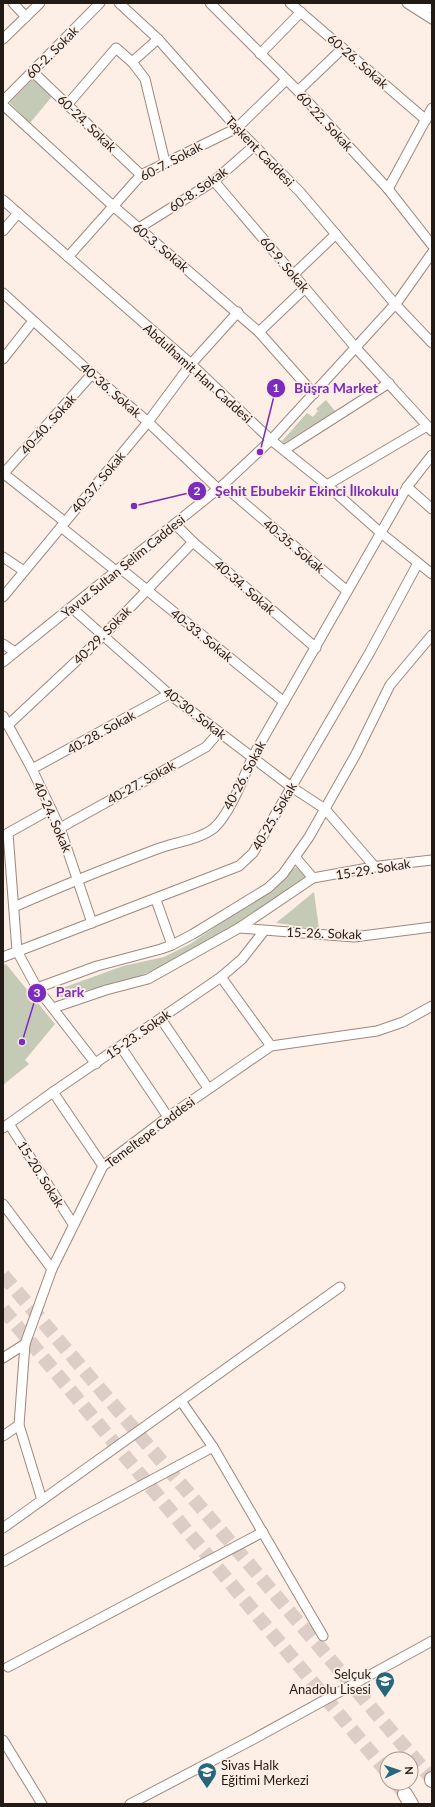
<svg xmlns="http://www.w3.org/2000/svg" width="435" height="1807" viewBox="0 0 435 1807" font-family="Lato,sans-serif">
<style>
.green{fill:#c4cab5}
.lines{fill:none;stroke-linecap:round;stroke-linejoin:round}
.primary-tunnel{stroke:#dccec7;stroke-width:14;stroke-dasharray:14 7;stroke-linecap:butt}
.minor-casing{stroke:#9e887c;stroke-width:11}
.primary-casing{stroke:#9e887c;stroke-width:16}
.minor{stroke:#fff;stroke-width:9}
.primary{stroke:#fff;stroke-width:14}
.labels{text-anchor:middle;stroke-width:3.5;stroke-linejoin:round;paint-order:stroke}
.street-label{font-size:13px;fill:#221a15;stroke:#fdeee6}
.poi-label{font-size:13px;fill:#221a15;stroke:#fdeee6;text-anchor:end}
.leader{fill:none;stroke:#7b2cbf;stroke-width:1.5}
.callout-dot{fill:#7b2cbf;stroke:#fdeee6;stroke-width:1.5}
.mark-label{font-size:12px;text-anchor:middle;font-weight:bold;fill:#fff}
.callout-label{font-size:14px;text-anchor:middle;font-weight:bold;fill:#7b2cbf;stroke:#fdeee6;stroke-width:3.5;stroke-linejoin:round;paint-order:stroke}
</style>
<rect width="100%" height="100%" fill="#fdeee6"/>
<g class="green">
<polygon points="34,76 54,94 30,123 7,100"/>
<polygon points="326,400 335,411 284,443 282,441 307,413 313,417 318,411 316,409"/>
<polygon points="296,867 309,879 273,905 169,964 137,977 58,998 57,990 123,966 164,957 190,944 251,903"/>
<polygon points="314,892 319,929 276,923"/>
<polygon points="6,964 55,1024 25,1060 29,1064 3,1085 3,965"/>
</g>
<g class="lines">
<g class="primary-tunnel">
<polyline points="3,1275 432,1779"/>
<polyline points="3,1309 387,1772"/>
<polyline points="396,1783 405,1794"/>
</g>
<defs>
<g id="minor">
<polyline points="13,3 26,17"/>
<polyline points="119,3 158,39 237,128 300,192 395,304 432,343"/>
<polyline points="210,3 298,91 388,189 432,245"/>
<polyline points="290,3 426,120"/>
<polyline points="407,3 432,19"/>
<polyline points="414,5 432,8"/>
<polyline points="3,39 40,3"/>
<polyline points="260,54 301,12"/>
<polyline points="132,62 158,39"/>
<polyline points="33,72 141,175"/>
<polyline points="298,91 343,48"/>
<polyline points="3,101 100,3"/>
<polyline points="68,104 116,48 132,62 145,79 165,162"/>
<polyline points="3,105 112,205 259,332 314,394"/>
<polyline points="214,181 356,348 432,431"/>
<polyline points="388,189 432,108"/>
<polyline points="3,200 191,364 271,440 327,485 381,533 432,574"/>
<polyline points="139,228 214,181 254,146"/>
<polyline points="3,231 18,213"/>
<polyline points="68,257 141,175 237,128 286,80"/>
<polyline points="293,275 336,234"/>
<polyline points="3,293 92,374 148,422 218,489"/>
<polyline points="259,332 305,288"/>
<polyline points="3,359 33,321"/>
<polyline points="284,450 389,383"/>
<polyline points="3,473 65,522"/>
<polyline points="4,473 92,374"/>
<polyline points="223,485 347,591"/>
<polyline points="327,485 427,426"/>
<polyline points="407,487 432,509"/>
<polyline points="175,524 193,542 316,648"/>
<polyline points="61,527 116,571"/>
<polyline points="3,557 24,571"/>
<polyline points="120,568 284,702"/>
<polyline points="3,597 148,422 191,364 238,312"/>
<polyline points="72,608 169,694 290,786 325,809 375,867"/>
<polyline points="3,644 15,652"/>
<polyline points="3,662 223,485 271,440 398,301 432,253"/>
<polyline points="3,716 32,769 60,828 92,923"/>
<polyline points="8,725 103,636 193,542"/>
<polyline points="32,769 169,694"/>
<polyline points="51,809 8,833 17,951 37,988 96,1064"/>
<polyline points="60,828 206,747 219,732"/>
<polyline points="296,858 313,878"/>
<polyline points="156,900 172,945"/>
<path d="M14 907C61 886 109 867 157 849 175 842 199 840 214 828 230 814 244 776 253 756L407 487 432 455"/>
<polyline points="239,928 354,937 432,927"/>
<polyline points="3,957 239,866 253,853 370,652 418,563"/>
<polyline points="221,977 271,1046"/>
<polyline points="37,988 97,966 161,949 172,945 193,934 268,888 283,874 309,837 356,754 390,685 432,635"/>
<polyline points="53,1008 106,990 148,979 239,928 313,878 379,866 432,860"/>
<polyline points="161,1019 208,1088"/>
<polyline points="121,1047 168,1117"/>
<polyline points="53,1092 103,1166"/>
<polyline points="9,1124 73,1224"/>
<polyline points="3,1128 53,1092 221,977 242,959 264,931"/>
<polyline points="3,1204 52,1269"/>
<polyline points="3,1358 25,1344"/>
<polyline points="181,1401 213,1447 323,1636"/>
<polyline points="3,1436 19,1425"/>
<polyline points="42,1500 19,1425 25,1344 52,1269 103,1166 168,1117 271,1046 377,1031 403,1022 432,1006"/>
<polyline points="3,1528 340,1287"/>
<polyline points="3,1562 79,1519 213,1447"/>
<polyline points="8,1667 263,1532"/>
<polyline points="3,1740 42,1804"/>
<polyline points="130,1804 252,1740 432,1641"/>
</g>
<g id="primary">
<polyline points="432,1779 432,1780"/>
<polyline points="405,1794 411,1804"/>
</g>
</defs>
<use href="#minor" class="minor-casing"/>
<use href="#primary" class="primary-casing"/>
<use href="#minor" class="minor"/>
<use href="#primary" class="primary"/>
</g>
<defs>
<symbol id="school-pin" viewBox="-11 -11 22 30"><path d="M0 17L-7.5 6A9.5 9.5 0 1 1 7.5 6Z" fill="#27677c" stroke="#fdeee6"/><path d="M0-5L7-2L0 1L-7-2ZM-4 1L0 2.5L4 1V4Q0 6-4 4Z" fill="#fff"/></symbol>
</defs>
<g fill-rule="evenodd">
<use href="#school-pin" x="374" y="1670" width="22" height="30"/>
<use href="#school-pin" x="196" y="1761" width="22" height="30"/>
</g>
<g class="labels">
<g class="street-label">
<text transform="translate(52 52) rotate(-45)" y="5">60-2. Sokak</text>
<text transform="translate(358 61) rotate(41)" y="5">60-26. Sokak</text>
<text transform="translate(325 121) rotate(47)" y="5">60-22. Sokak</text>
<text transform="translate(87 123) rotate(44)" y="5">60-24. Sokak</text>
<text transform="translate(260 151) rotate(46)" y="5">Taşkent Caddesi</text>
<text transform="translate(171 161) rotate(-28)" y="5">60-7. Sokak</text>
<text transform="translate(198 189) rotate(-35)" y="5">60-8. Sokak</text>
<text transform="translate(161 247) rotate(40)" y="5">60-3. Sokak</text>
<text transform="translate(285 264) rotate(50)" y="5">60-9. Sokak</text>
<text transform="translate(198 373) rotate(42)" y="5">Abdulhamit Han Caddesi</text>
<text transform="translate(111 390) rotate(41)" y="5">40-36. Sokak</text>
<text transform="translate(48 424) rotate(-48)" y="5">40-40. Sokak</text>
<text transform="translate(98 482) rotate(-50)" y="5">40-37. Sokak</text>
<text transform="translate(294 546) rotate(40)" y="5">40-35. Sokak</text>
<text transform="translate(123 566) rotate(-39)" y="5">Yavuz Sultan Selim Caddesi</text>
<text transform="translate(245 587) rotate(41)" y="5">40-34. Sokak</text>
<text transform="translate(102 635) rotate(-45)" y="5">40-29. Sokak</text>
<text transform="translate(202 635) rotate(39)" y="5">40-33. Sokak</text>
<text transform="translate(195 713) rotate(38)" y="5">40-30. Sokak</text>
<text transform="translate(101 732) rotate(-29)" y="5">40-28. Sokak</text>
<text transform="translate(244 775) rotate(-62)" y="5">40-26. Sokak</text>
<text transform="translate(141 782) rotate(-29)" y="5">40-27. Sokak</text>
<text transform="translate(274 816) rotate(-60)" y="5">40-25. Sokak</text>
<text transform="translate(53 817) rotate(66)" y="5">40-24. Sokak</text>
<text transform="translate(373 869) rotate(-9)" y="5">15-29. Sokak</text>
<text transform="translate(324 933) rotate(2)" y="5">15-26. Sokak</text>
<text transform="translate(138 1034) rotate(-35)" y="5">15-23. Sokak</text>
<text transform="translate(150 1132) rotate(-37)" y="5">Temeltepe Caddesi</text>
<text transform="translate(41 1174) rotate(58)" y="5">15-20. Sokak</text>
</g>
<g class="poi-label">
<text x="371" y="1679">Selçuk<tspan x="371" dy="15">Anadolu Lisesi</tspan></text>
<text x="221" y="1770" text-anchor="start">Sivas Halk<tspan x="221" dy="15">Eğitimi Merkezi</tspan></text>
</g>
</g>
<path class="leader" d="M260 452L276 388M134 506L197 491M22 1042L37 993"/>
<g class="callout-dot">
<circle cx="260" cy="452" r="4"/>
<circle cx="134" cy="506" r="4"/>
<circle cx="22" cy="1042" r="4"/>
<circle cx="276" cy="388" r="10"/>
<circle cx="197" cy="491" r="10"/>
<circle cx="37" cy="993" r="10"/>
</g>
<g class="mark-label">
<text x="276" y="392">1</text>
<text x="197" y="495">2</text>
<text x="37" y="997">3</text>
</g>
<g class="callout-label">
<text x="336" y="393">Büşra Market</text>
<text x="307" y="496">Şehit Ebubekir Ekinci İlkokulu</text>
<text x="70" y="997">Park</text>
</g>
<rect width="435" height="1807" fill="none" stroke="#221a15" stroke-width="8"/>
<g transform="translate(399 1771) rotate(87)"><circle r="19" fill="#fdeee6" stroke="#a59992"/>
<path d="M0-3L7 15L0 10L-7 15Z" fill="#27677c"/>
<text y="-6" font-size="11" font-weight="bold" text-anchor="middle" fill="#221a15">N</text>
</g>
</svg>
